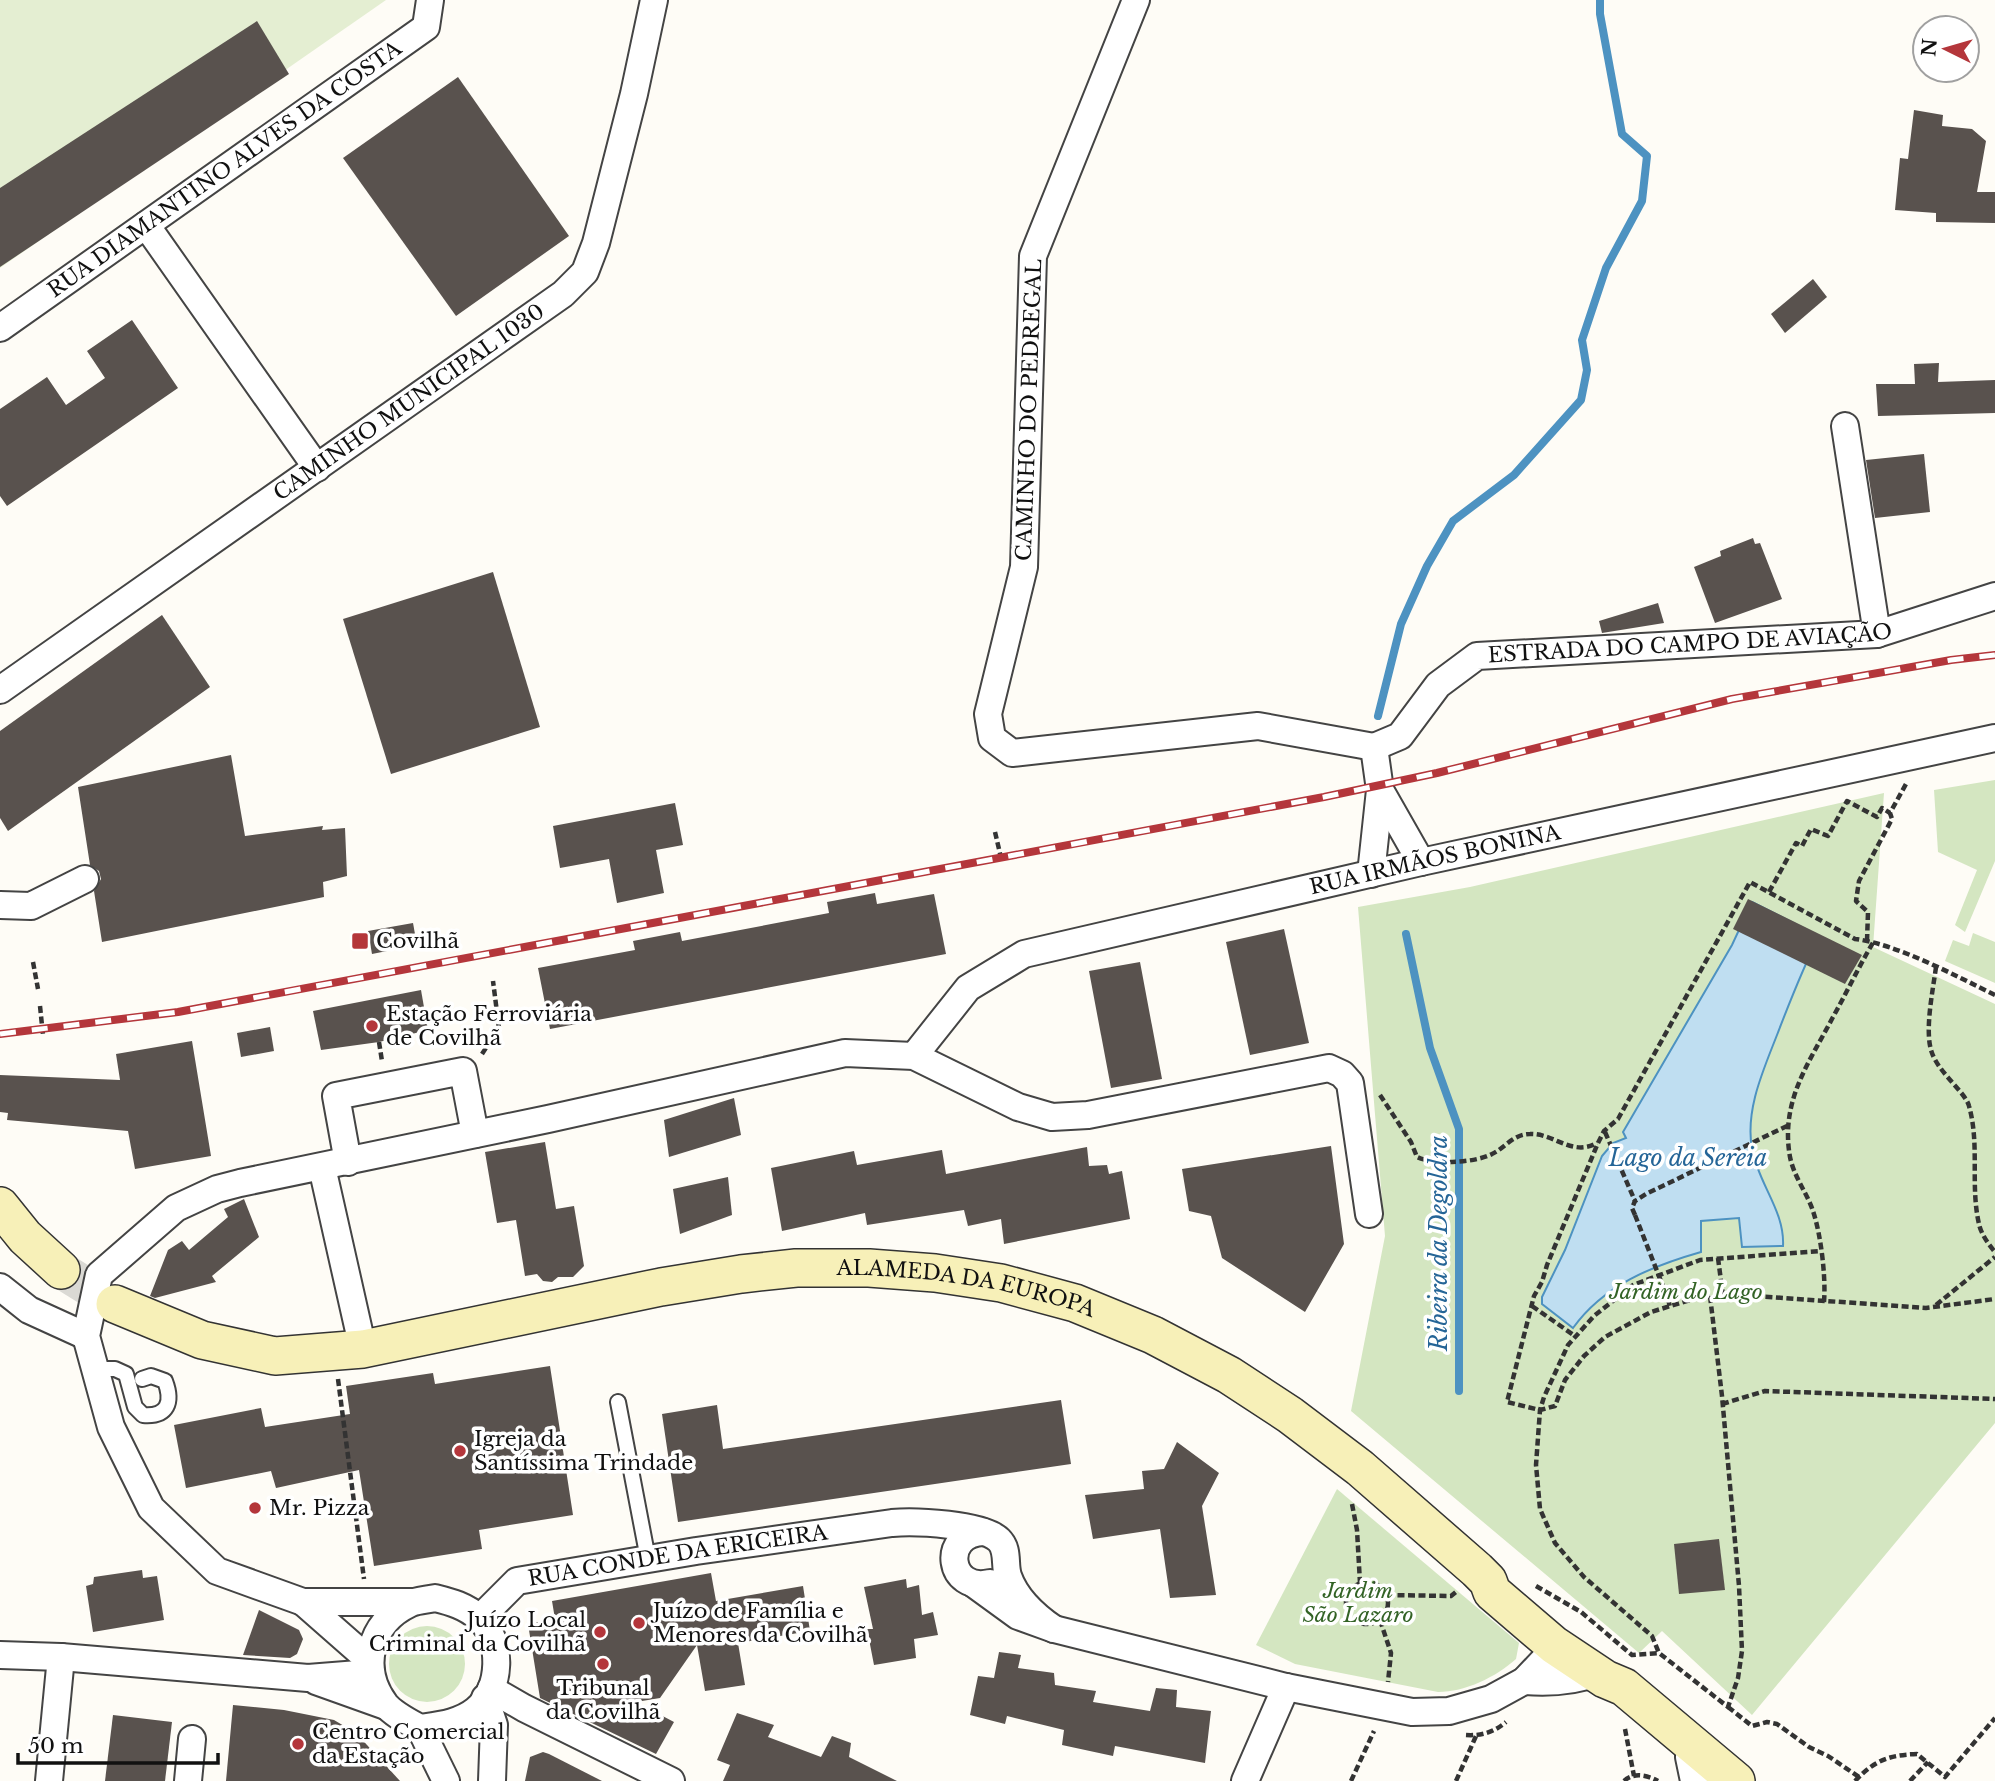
<svg xmlns="http://www.w3.org/2000/svg" width="1995" height="1781" viewBox="0 0 1995 1781" font-family="'Libre Baskerville',serif">
<style>
.green{fill:#d4e6c1}
.pitch{fill:#e4eed2}
.water{fill:#bfdef1;stroke:#4d92c1;stroke-width:2}
.lines{fill:none;stroke-linecap:round;stroke-linejoin:round}
.stream{stroke:#4d92c1;stroke-width:8}
.building{fill:#59524e}
.secondary-tunnel{stroke:#dad9d4;stroke-width:37;stroke-dasharray:37 18;stroke-linecap:butt}
.lane-casing{stroke:#444;stroke-width:18}
.street-casing{stroke:#444;stroke-width:30}
.secondary-casing{stroke:#333;stroke-width:40}
.path{stroke:#333;stroke-width:4.5;stroke-dasharray:7 3.5;stroke-linecap:butt}
.lane{stroke:#fff;stroke-width:14}
.street{stroke:#fff;stroke-width:26}
.secondary{stroke:#f7f0b8;stroke-width:37}
.rail-casing{stroke:#b4363b;stroke-width:8}
.rail{stroke:#fff;stroke-width:5;stroke-dasharray:16;stroke-linecap:butt}
.path-bridge{stroke:#333;stroke-width:4.5;stroke-dasharray:7 3.5;stroke-linecap:butt}
.poi-dot{fill:#b4363b;stroke:#fff;stroke-width:2.5}
.labels{text-anchor:middle;stroke-width:7;stroke-linejoin:round;paint-order:stroke}
.street-label{font-size:21px;fill:#111;stroke:#fff}
.poi-label{font-size:21px;fill:#111;stroke:#fff;text-anchor:start}
.park-label{font-size:21px;font-style:italic;fill:#336326;stroke:#fff}
.water-label{font-size:23px;font-style:italic;fill:#256597;stroke:#fff}
</style>
<rect width="100%" height="100%" fill="#fefcf6"/>
<g class="green">
<polygon points="1995,780 1995,861 1965,932 1955,925 1977,870 1938,852 1934,790"/>
<polygon points="1884,793 1873,947 1995,1004 1995,1423 1752,1715 1662,1631 1639,1653 1351,1411 1385,1236 1358,907 1470,887"/>
<polygon points="1973,933 1995,942 1995,983 1945,961 1953,940 1969,946"/>
<path d="M1337 1489 1519 1643 1516 1659C1496 1677 1465 1692 1438 1692L1295 1664 1256 1645Z"/>
<circle cx="427" cy="1664" r="38"/>
</g>
<polygon class="pitch" points="0,0 386,0 0,268"/>
<path class="water" d="M1752 902 1819 936C1803 968 1790 1001 1777 1035 1763 1071 1745 1110 1752 1149 1758 1183 1785 1211 1783 1246L1742 1247 1739 1218 1701 1221V1252C1652 1266 1604 1285 1573 1328L1542 1304V1297L1565 1250 1602 1156 1613 1143 1626 1138 1623 1132 1732 945Z"/>
<g class="lines">
<g class="stream">
<polyline points="1378,716 1401,624 1427,566 1453,521 1514,475 1581,400 1587,370 1582,340 1606,268 1642,201 1647,156 1622,134 1600,14 1600,0"/>
<polyline points="1406,934 1430,1048 1459,1129 1459,1391"/>
</g>
</g>
<g class="building">
<polygon points="257,21 289,74 0,267 0,188"/>
<polygon points="458,77 569,236 456,316 343,158"/>
<polygon points="1914,110 1943,115 1942,126 1972,129 1986,141 1977,192 1995,192 1995,223 1936,222 1936,213 1895,210 1900,158 1908,159"/>
<polygon points="1813,279 1827,297 1785,333 1771,314"/>
<polygon points="132,320 178,388 7,506 0,496 0,409 47,377 66,405 105,378 87,351"/>
<polygon points="1939,363 1938,382 1995,380 1995,413 1878,416 1876,384 1915,384 1914,364"/>
<polygon points="1924,454 1930,512 1875,518 1866,460"/>
<polygon points="1753,538 1755,544 1760,543 1782,599 1715,623 1694,567 1721,556 1720,551"/>
<polygon points="493,572 540,727 391,774 343,619"/>
<polygon points="1658,603 1664,623 1602,633 1599,621"/>
<polygon points="162,615 210,687 8,831 0,818 0,731"/>
<polygon points="231,755 245,836 323,826 322,830 345,828 347,876 323,882 324,897 102,942 94,891 101,879 99,871 90,865 78,787"/>
<polygon points="675,803 683,845 656,850 664,893 617,903 609,859 560,868 553,826"/>
<polygon points="875,893 877,904 934,894 946,954 550,1029 538,968 635,950 633,941 680,932 682,941 829,913 827,902"/>
<polygon points="1748,899 1862,955 1845,984 1733,929"/>
<polygon points="413,923 417,945 372,954 368,931"/>
<polygon points="1284,929 1309,1043 1250,1055 1226,942"/>
<polygon points="1140,962 1162,1079 1111,1088 1089,971"/>
<polygon points="421,990 428,1030 379,1042 321,1050 313,1011"/>
<polygon points="270,1027 274,1051 241,1057 237,1033"/>
<polygon points="192,1041 211,1156 135,1169 128,1131 7,1120 8,1113 0,1112 0,1075 120,1080 116,1054"/>
<polygon points="734,1098 741,1135 669,1157 664,1120"/>
<polygon points="545,1142 556,1209 574,1206 584,1266 573,1277 558,1277 552,1282 543,1281 537,1274 525,1276 516,1220 497,1223 485,1152"/>
<polygon points="1331,1146 1344,1244 1305,1312 1222,1258 1211,1216 1189,1211 1182,1169"/>
<polygon points="1087,1147 1089,1166 1107,1165 1109,1174 1122,1171 1130,1219 1004,1244 1001,1219 968,1226 964,1210 867,1225 865,1213 782,1231 771,1168 854,1151 857,1165 942,1150 946,1174"/>
<polygon points="728,1177 732,1215 680,1234 673,1189"/>
<polygon points="244,1199 259,1237 212,1276 216,1282 155,1298 150,1296 168,1250 182,1241 189,1250 228,1217 224,1209"/>
<polygon points="550,1366 573,1515 479,1530 482,1549 374,1566 359,1470 276,1488 271,1471 186,1488 174,1425 261,1408 265,1427 350,1414 346,1386 433,1373 435,1384"/>
<polygon points="1061,1400 1071,1464 678,1522 662,1414 717,1405 723,1449"/>
<polygon points="1177,1442 1219,1473 1202,1506 1216,1595 1170,1598 1160,1529 1093,1539 1085,1495 1144,1489 1142,1471 1164,1469"/>
<polygon points="1719,1539 1725,1590 1679,1594 1674,1544"/>
<polygon points="142,1570 143,1578 157,1576 164,1620 93,1632 86,1586 93,1584 94,1577"/>
<polygon points="711,1573 716,1601 803,1586 810,1631 738,1643 745,1685 705,1691 697,1645 660,1698 636,1702 674,1722 656,1754 540,1698 528,1624 555,1619 552,1601"/>
<polygon points="906,1579 907,1588 919,1585 922,1615 933,1612 938,1635 914,1639 916,1658 874,1665 867,1629 873,1629 864,1587"/>
<polygon points="259,1610 299,1630 303,1639 297,1654 290,1658 243,1655"/>
<polygon points="999,1652 1021,1655 1018,1668 1054,1673 1055,1685 1096,1691 1093,1702 1150,1711 1156,1688 1177,1690 1176,1707 1211,1711 1205,1763 1115,1746 1113,1756 1062,1745 1064,1730 1007,1716 1005,1724 970,1715 978,1676 994,1678"/>
<polygon points="233,1705 284,1710 334,1720 356,1733 400,1781 226,1781"/>
<polygon points="737,1713 774,1725 768,1737 821,1757 832,1736 851,1743 849,1757 897,1781 723,1781 730,1765 717,1760"/>
<polygon points="113,1715 172,1722 165,1781 105,1781"/>
<polygon points="543,1752 549,1754 602,1781 525,1781 530,1757"/>
</g>
<g class="lines">
<polyline class="secondary-tunnel" points="61,1270 115,1304"/>
<defs>
<g id="lane">
<path d="M95 1369H115L126 1374 135 1407 143 1415C168 1417 173 1402 165 1381L151 1376 142 1379"/>
<polyline points="618,1402 648,1559"/>
</g>
<g id="street">
<polyline points="1136,0 1033,256 1024,567 988,714 992,738 1012,753 1258,726 1374,747"/>
<polyline points="146,225 317,468"/>
<path id="s1" d="M0 328 426 27 430 0"/>
<polyline points="1845,426 1877,634"/>
<path id="s2" d="M0 690 563 294 585 272 596 243 634 94 654 0"/>
<path id="s3" d="M1374 747 1400 736 1438 685 1477 656 1877 634 1995 596"/>
<polyline points="1380,790 1421,862"/>
<polyline points="1371,874 1380,790 1374,747"/>
<polyline points="0,905 31,906 85,879"/>
<path id="s4" d="M914 1056 968 988 1024 954 1421 862 1995 738"/>
<polyline points="348,1162 336,1096 463,1071 475,1134"/>
<polyline points="322,1167 363,1349"/>
<polyline points="0,1287 29,1310 86,1336"/>
<path d="M983 1532C940 1534 948 1593 990 1583"/>
<polyline points="974,1584 1018,1616 1054,1629 1286,1687 1412,1712 1449,1711 1491,1699 1524,1681 1543,1661 1570,1656"/>
<path d="M435 1598C451 1602 466 1606 479 1618 503 1641 502 1688 476 1710 460 1723 440 1725 420 1728 409 1722 393 1714 385 1704 359 1669 369 1623 409 1604 416 1600 427 1600 435 1598Z"/>
<polyline points="303,1602 369,1660"/>
<polyline points="411,1602 303,1602 217,1571 151,1508 111,1427 86,1336 99,1275 176,1208 217,1189 240,1183 548,1119 845,1053 914,1056 1018,1107 1052,1117 1088,1115 1329,1068 1342,1074 1350,1083 1369,1214"/>
<path id="s5" d="M480 1618 517 1581 696 1551 892 1523C915 1521 983 1524 999 1540 1009 1550 1004 1564 1008 1576 1016 1599 1035 1616 1054 1629"/>
<polyline points="0,1655 61,1657 308,1678 371,1673"/>
<polyline points="316,1681 386,1706"/>
<path d="M1524 1681C1549 1683 1572 1682 1596 1673"/>
<polyline points="491,1689 524,1708 671,1781"/>
<polyline points="485,1698 494,1725 492,1781"/>
<polyline points="420,1728 446,1781"/>
<polyline points="1691,1742 1689,1757 1694,1781"/>
<polyline points="49,1781 61,1657"/>
<polyline points="188,1781 192,1739"/>
<polyline points="1245,1781 1286,1687"/>
</g>
<g id="secondary">
<polyline points="0,1206 25,1237 61,1270"/>
<path id="s6" d="M115 1304 202 1340 275 1356 363 1349 661 1287 741 1274 796 1268H869L935 1273 1001 1283 1075 1303 1153 1335 1229 1375 1290 1415 1360 1468 1477 1570 1488 1581 1492 1592 1554 1645 1605 1679 1624 1687 1736 1781"/>
</g>
</defs>
<use href="#lane" class="lane-casing"/>
<use href="#street" class="street-casing"/>
<use href="#secondary" class="secondary-casing"/>
<g class="path">
<polyline points="995,832 1002,862"/>
<polyline points="1769,892 1796,843 1802,846 1811,829 1828,836 1847,801 1877,817 1882,808 1890,813"/>
<polyline points="1867,941 1868,912 1856,901 1859,881 1892,819 1890,813 1906,784"/>
<polyline points="33,962 38,989"/>
<path d="M1936 967C1933 990 1924 1032 1932 1053 1939 1073 1966 1093 1969 1106 1980 1145 1970 1185 1979 1224 1981 1234 1989 1245 1995 1252"/>
<path d="M1995 995C1956 976 1897 944 1855 939L1750 882 1618 1119 1604 1131 1598 1143 1547 1265 1542 1282 1534 1296 1507 1402 1540 1410 1555 1406 1565 1380 1584 1356 1605 1337 1651 1312 1703 1296 1741 1295 1926 1308 1995 1299"/>
<polyline points="40,1006 43,1035"/>
<polyline points="379,1042 382,1061"/>
<polyline points="482,1054 499,1028 493,981"/>
<path d="M1380 1095 1411 1142 1417 1157C1433 1165 1475 1163 1492 1154 1505 1148 1513 1134 1530 1134 1554 1133 1572 1157 1597 1143"/>
<polyline points="1605,1132 1635,1201"/>
<polyline points="1635,1215 1632,1208 1635,1201 1646,1194 1789,1125"/>
<polyline points="1718,1258 1723,1296"/>
<polyline points="1710,1296 1722,1396 1739,1586 1742,1651 1738,1678 1728,1707 1659,1653 1652,1636 1584,1577 1555,1543 1540,1509 1536,1465 1540,1410 1544,1397 1568,1345 1594,1316 1633,1285 1700,1260 1820,1251"/>
<polyline points="1668,1299 1670,1307"/>
<path d="M1824 1302C1826 1277 1821 1235 1813 1211 1807 1193 1794 1177 1790 1157 1780 1101 1809 1063 1833 1017 1847 992 1859 966 1874 941"/>
<polyline points="1936,1305 1995,1257"/>
<polyline points="1532,1306 1575,1336"/>
<polyline points="338,1379 364,1579"/>
<polyline points="1722,1404 1765,1391 1995,1399"/>
<polyline points="1352,1504 1357,1530 1360,1583"/>
<circle cx="1367" cy="1603" r="21"/>
<polyline points="1536,1586 1581,1612 1632,1655 1659,1653"/>
<polyline points="1387,1595 1451,1596 1457,1591"/>
<polyline points="1380,1620 1391,1653 1388,1682"/>
<polyline points="1728,1707 1752,1726 1767,1722 1777,1724 1809,1747 1828,1756 1859,1777"/>
<polyline points="1625,1729 1634,1776"/>
<path d="M1466 1735C1482 1736 1494 1732 1506 1722"/>
<polyline points="1351,1781 1374,1731"/>
<polyline points="1456,1781 1476,1736"/>
<path d="M1624 1781C1634 1772 1647 1775 1658 1781"/>
<path d="M1855 1781C1875 1760 1889 1755 1917 1754L1945 1777 1995 1718"/>
<polyline points="1910,1781 1928,1762"/>
</g>
<use href="#lane" class="lane"/>
<use href="#street" class="street"/>
<use href="#secondary" class="secondary"/>
<defs>
<polyline id="rail" points="0,1034 178,1012 1324,797 1437,773 1732,699 1951,660 1995,655"/>
</defs>
<use href="#rail" class="rail-casing"/>
<use href="#rail" class="rail"/>
<polyline class="path-bridge" points="1635,1215 1668,1299"/>
</g>
<g class="poi-dot">
<rect x="351" y="932" width="18" height="18" rx="3.5"/>
<circle cx="372" cy="1026" r="7"/>
<circle cx="460" cy="1451" r="7"/>
<circle cx="255" cy="1508" r="7"/>
<circle cx="639" cy="1623" r="7"/>
<circle cx="600" cy="1632" r="7"/>
<circle cx="603" cy="1664" r="7"/>
<circle cx="298" cy="1744" r="7"/>
</g>
<g class="labels">
<g class="street-label">
<text dy="7" stroke="none"><textPath href="#s1" startOffset="275">RUA DIAMANTINO ALVES DA COSTA</textPath></text>
<text dy="7" stroke="none"><textPath href="#s2" startOffset="500">CAMINHO MUNICIPAL 1030</textPath></text>
<text transform="translate(1029 410) rotate(-88)" y="7">CAMINHO DO PEDREGAL</text>
<text dy="7" stroke="none"><textPath href="#s3" startOffset="354">ESTRADA DO CAMPO DE AVIAÇÃO</textPath></text>
<text dy="7" stroke="none"><textPath href="#s4" startOffset="574">RUA IRMÃOS BONINA</textPath></text>
<text dy="7" stroke="none"><textPath href="#s6" startOffset="870">ALAMEDA DA EUROPA</textPath></text>
<text dy="7" stroke="none"><textPath href="#s5" startOffset="215">RUA CONDE DA ERICEIRA</textPath></text>
</g>
<g class="poi-label">
<text x="376" y="948">Covilhã</text>
<text x="386" y="1021">Estação Ferroviária<tspan x="386" dy="24">de Covilhã</tspan></text>
<text x="474" y="1446">Igreja da<tspan x="474" dy="24">Santíssima Trindade</tspan></text>
<text x="269" y="1515">Mr. Pizza</text>
<text x="653" y="1618">Juízo de Família e<tspan x="653" dy="24">Menores da Covilhã</tspan></text>
<text x="586" y="1627" text-anchor="end">Juízo Local<tspan x="586" dy="24">Criminal da Covilhã</tspan></text>
<text x="603" y="1695" text-anchor="middle">Tribunal<tspan x="603" dy="24">da Covilhã</tspan></text>
<text x="312" y="1739">Centro Comercial<tspan x="312" dy="24">da Estação</tspan></text>
</g>
<g class="park-label">
<text x="1686" y="1299">Jardim do Lago</text>
<text x="1358" y="1598">Jardim<tspan x="1358" dy="24">São Lazaro</tspan></text>
</g>
<g class="water-label">
<text x="1688" y="1166">Lago da Sereia</text>
<text transform="translate(1439 1243) rotate(-90)" y="8">Ribeira da Degoldra</text>
</g>
</g>
<g transform="translate(1946 49) rotate(275)"><circle r="33" fill="#ffffff" stroke="#a0a0a0" stroke-width="2"/>
<path d="M0-5L12 26L0 18L-12 26Z" fill="#b4363b"/>
<text y="-10" font-size="19" font-weight="bold" text-anchor="middle" fill="#111111">N</text>
</g>
<path d="M18 1753v10h200v-10" fill="none" stroke="#111111" stroke-width="3.5"/>
<text x="28" y="1753" font-size="21" fill="#111111" stroke="#ffffff" stroke-width="5" paint-order="stroke">50 m</text>
</svg>
